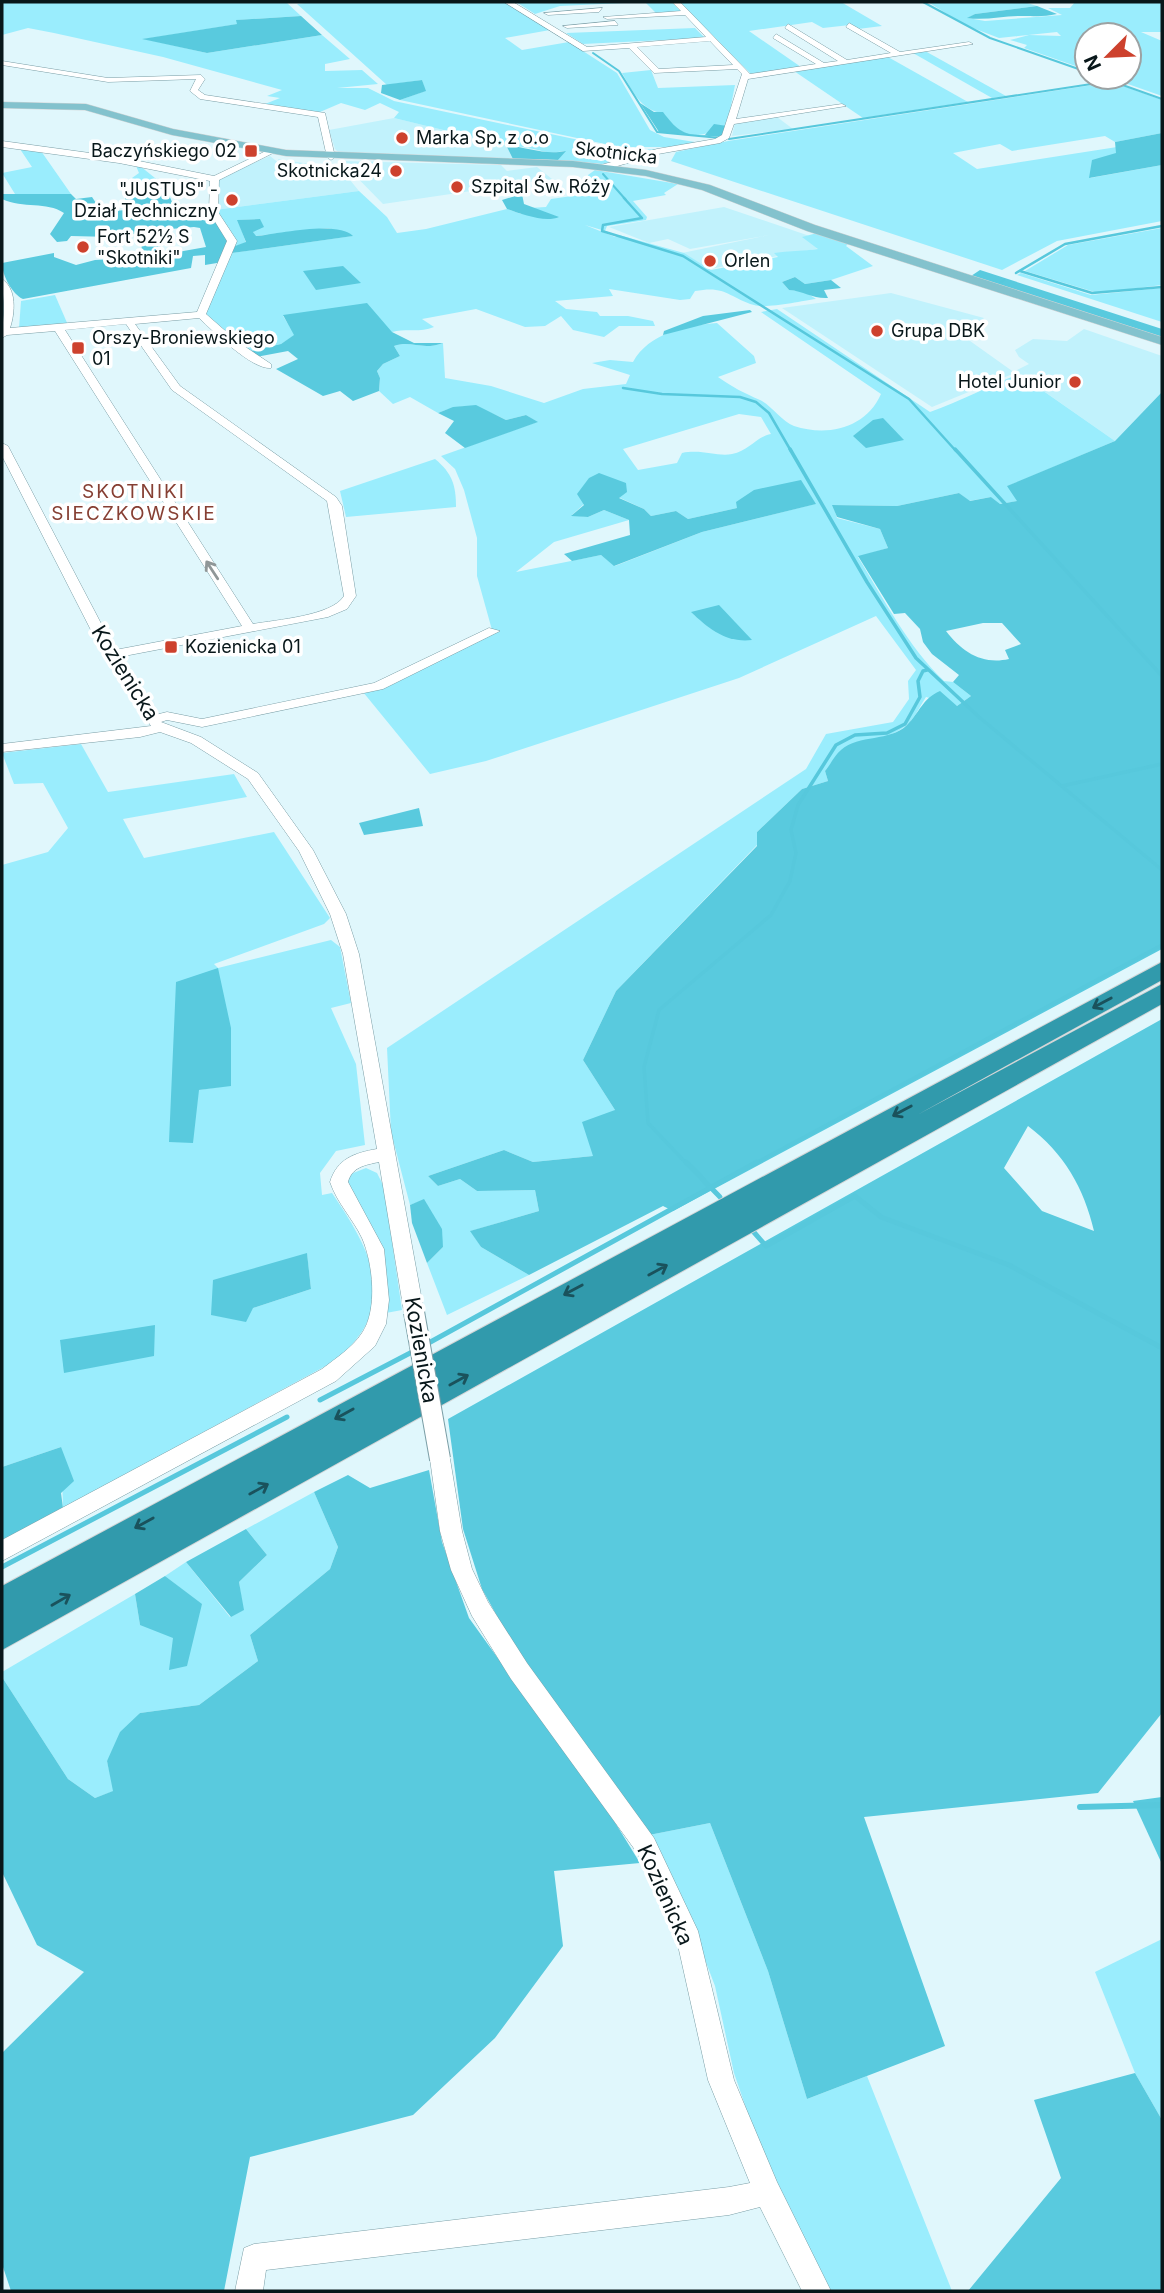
<svg xmlns="http://www.w3.org/2000/svg" width="1164" height="2293" viewBox="0 0 1164 2293" font-family="Inter,sans-serif">
<style>
.built{fill:#c1f2fc}
.green{fill:#9aedfd;fill-rule:evenodd}
.forest{fill:#59cade;fill-rule:evenodd}
.lines{fill:none;stroke-linecap:round;stroke-linejoin:round}
.stream-far4{stroke:#57c8dc;stroke-width:2}
.stream-far3{stroke:#57c8dc;stroke-width:2.5}
.stream-far2{stroke:#57c8dc;stroke-width:3.5}
.stream-far1{stroke:#57c8dc;stroke-width:5}
.stream{stroke:#57c8dc;stroke-width:6}
.minor-casing{stroke:#7a9ea6;stroke-width:1}
.major-casing{stroke:#d3d5d6;stroke-width:1}
.highway-casing{stroke:#d3d5d6;stroke-width:2}
.minor{fill:#fff;fill-rule:evenodd}
.major{fill:#83c2cd;fill-rule:evenodd}
.highway{fill:#319aac;fill-rule:evenodd}
.minor-bridge-casing{stroke:#7a9ea6;stroke-width:22;stroke-linecap:butt}
.minor-bridge{stroke:#fff;stroke-width:20}
.oneway{stroke:#909798}
.oneway2{stroke:#1a525c}
.poi-dot{fill:#cd412d;stroke:#fff;stroke-width:2.5}
.labels{text-anchor:middle;stroke-width:7;stroke-linejoin:round;paint-order:stroke}
.far-poi-label{font-size:18px;fill:#08171a;stroke:#fff;text-anchor:start}
.far-street-label{font-size:18px;fill:#08171a;stroke:#fff}
.far-neighbourhood-label{font-size:19px;letter-spacing:2px;fill:#863f33;stroke:#fff}
.street-label{font-size:21px;fill:#08171a;stroke:#fff}
</style>
<rect width="100%" height="100%" fill="#e0f7fc"/>
<g class="built">
<polygon points="777,117 793,129 732,136 735,123"/>
<polygon points="394,118 506,145 513,159 340,154 335,149 329,130"/>
<polygon points="270,156 280,164 278,159 341,169 359,191 215,210 219,178"/>
<polygon points="341,161 501,165 507,171 537,167 552,179 383,204"/>
<polygon points="724,207 795,231 836,245 710,269 682,253 769,235 690,249 668,239 649,243 609,227"/>
<polygon points="891,293 984,318 963,336 1015,373 932,407 782,308"/>
<polygon points="1084,329 1162,356 1162,392 1115,441 1015,371 1029,364 1019,357 1015,350 1033,339 1067,341"/>
</g>
<g class="green">
<path d="M2 2H286L301 16 237 20 238 24 145 39 207 53 322 35 350 59 325 64V71L362 70 378 84 337 88H368L394 101 617 148 663 150 602 164 558 160 565 151C547 154 545 151 528 148 483 140 438 129 394 118L399 112 380 103 365 110 341 103 320 112 260 106 280 98 267 96 282 90 163 57 54 33 28 28 2 35Z"/>
<polygon points="313,2 507,2 550,30 505,38 522,50 569,42 617,73 650,130 664,137 701,143 676,147 619,147 400,100 425,91 422,80 387,85 297,4"/>
<polygon points="516,2 673,2 682,12 657,14 645,2 560,6 535,14"/>
<polygon points="679,2 841,2 882,26 858,29 850,25 823,28 812,22 749,31 801,67 751,74"/>
<polygon points="928,2 1024,2 1037,6 975,14 968,18 985,21 1062,15 1048,8 1070,8 1075,2 1162,2 1162,32 1141,32 1162,41 1162,96 1108,77 1129,77 1129,35 1087,35 1087,70 1024,48 1027,45 1010,40 1029,35 1061,36 1057,32 999,38 965,25"/>
<polygon points="695,28 705,38 583,44 566,33"/>
<polygon points="925,51 1006,96 992,98 913,53"/>
<polygon points="888,57 968,102 863,118 794,71"/>
<path d="M651 70 658 88 735 85 727 126C695 139 685 141 663 113 641 111 632 90 622 73Z"/>
<polygon points="1112,82 1162,100 1162,133 1115,142 1105,136 1012,151 1000,144 953,153 977,169 1117,147 1117,153 1090,178 1162,165 1162,221 1057,241 1002,270 671,161 676,152 728,141"/>
<polygon points="20,149 41,151 71,194 15,194 2,173 32,167"/>
<polygon points="136,166 140,166 165,186 152,187 154,192 142,194 132,178 139,173"/>
<path d="M595 170 678 184 664 193 666 195 633 201 647 217 646 220 607 226 605 231 585 225 615 237 619 235 684 253 711 270 778 257 774 253C788 251 803 251 818 249L802 237 817 233 848 244 846 246 873 266 831 280 805 284 795 277 782 282 789 290 804 291 816 299C801 301 766 309 754 305 728 297 726 285 695 291L690 299 680 300 609 289 613 296 555 301 566 309 597 312 600 316H628L653 321 655 326H619L604 337 573 330 561 316 545 326 525 327 476 309 422 319 434 327C420 333 407 328 392 332L283 316 295 335 281 344 247 352 203 313 232 253 352 236 328 228 255 236 253 232 260 219 238 220 246 243 235 246V240L215 210 359 191 387 217 397 233 426 229 507 209 521 214 529 208 546 207 551 199 593 193 588 175Z"/>
<polygon points="1162,228 1162,285 1098,293 1025,271 1068,245"/>
<polygon points="1021,273 1091,295 1162,288 1162,322 1017,275"/>
<polygon points="55,295 68,325 19,328 21,301"/>
<path d="M777 309 930 412C961 401 988 386 1019 374L1115 441 1008 486 1018 501 999 504 991 497 969 501 959 493 897 506 833 505 837 518 880 529 888 548 858 557C885 601 907 645 944 681L953 682 971 696 957 706 926 697C920 706 913 722 903 728 869 750 857 727 825 771L828 781 802 789 757 832V845L616 991 583 1060 615 1110 593 1156 533 1162 504 1150 428 1176 438 1186 460 1179 477 1191 535 1190 539 1211 471 1231 481 1247 529 1275 447 1315 427 1263 443 1247 424 1200 410 1205 391 1132 387 1048 806 769 826 734 893 722 909 699 908 681 916 670 876 616 739 678 486 761 430 774 363 692 492 630 477 576V538L464 490 455 469 441 456 537 422 526 415 506 420C480 407 467 401 438 413L410 397 393 404 379 391 380 378 377 371 383 364 400 356 394 346C412 340 421 351 443 343L445 378 491 386 544 403 583 389 626 384 630 375 592 363 610 360 633 362C649 333 685 326 717 323L754 356 756 363 718 377C732 387 744 393 760 400 772 406 782 422 794 426 828 437 866 428 881 394L761 312ZM739 414 761 417 771 434C756 437 749 451 732 454 718 457 702 449 682 453L677 463 638 470 623 449ZM618 497 644 509 651 516 676 511 688 519 737 508 815 504 702 532 615 566 601 555 516 572 554 542 629 520 604 510 588 517 572 515 584 504Z"/>
<path d="M435 459C452 473 456 485 456 507L346 517 340 491Z"/>
<path d="M81 744 108 792 234 774 247 797 123 819 144 858 274 832 330 918 324 924 214 964 218 968 331 940 340 947 351 1003 331 1008 356 1064 365 1145 336 1151 320 1173 322 1195 332 1193C373 1253 402 1308 333 1362L63 1508 61 1447 2 1467V865L48 852 68 828 43 783 14 784 2 753ZM231 1028V1085L199 1090ZM307 1254 311 1289 253 1308Z"/>
<polygon points="366,1168 377,1173 384,1187 402,1310 386,1313 386,1281 344,1190 348,1175"/>
<polygon points="314,1492 338,1547 330,1569 250,1635 258,1661 199,1705 140,1713 107,1761 114,1791 95,1798 68,1779 2,1677 2,1672 135,1594 140,1625 202,1605 165,1576 186,1562 230,1617 243,1610 239,1582 267,1555 246,1529"/>
<polygon points="710,1823 768,1971 807,2099 867,2076 952,2291 827,2291 759,2146 734,2073 715,1986 678,1889 649,1835"/>
<polygon points="1162,1939 1162,2120 1135,2073 1095,1972"/>
</g>
<g class="forest">
<path d="M1037 6 1057 14C1044 17 1036 16 1023 16 1004 15 987 21 967 18L975 14Z"/>
<polygon points="301,16 322,35 207,53 142,39 237,24 236,20"/>
<polygon points="422,80 426,91 400,100 381,93 382,85"/>
<path d="M640 103 654 112H663C676 129 683 136 705 135L714 124 727 126 721 137 659 132Z"/>
<polygon points="1162,133 1162,165 1089,178 1092,160 1116,153 1115,142"/>
<path d="M506 145C528 148 545 155 566 151L558 160 513 159Z"/>
<path d="M165 186 176 211H209L228 240 223 262 205 265V255L193 256 191 268 23 299C12 294 2 275 2 263L54 253V257L76 265 95 260 136 258 142 256 141 233 112 237 71 236 67 241 57 242 50 234 64 213C46 201 24 209 2 199V194H71L76 199 92 197 102 212 126 210 125 197 153 192 152 188ZM194 227 200 228 206 247 161 255 159 230Z"/>
<path d="M522 194 524 204 559 217C545 223 521 214 507 209L502 200Z"/>
<path d="M260 219 264 227 253 232 256 236C277 234 338 220 353 236L232 253 235 246 246 242 237 220Z"/>
<polygon points="343,266 361,283 316,290 303,271"/>
<polygon points="980,270 1162,329 1162,337 971,276"/>
<path d="M795 277 805 284 831 280 841 288 824 290 828 298C813 299 804 291 789 290L782 282Z"/>
<path d="M367 303 392 332 414 343H443C421 351 412 340 394 346L400 356 383 364 377 371 380 378 379 391 353 401 340 391 323 396 276 369 298 359 288 351 256 357 247 352 281 344 294 335 283 315Z"/>
<polygon points="750,310 752,312 663,335 664,331 703,316"/>
<path d="M1162 392V949L673 1211 663 1206 529 1275 481 1247 470 1231 539 1211 535 1190 477 1191 460 1179 438 1186 428 1176 504 1150 533 1162 593 1156 582 1122 615 1110 583 1060 616 991 757 846V832L802 789 828 781 825 771C830 765 835 755 841 750 859 734 890 742 907 725 920 712 922 699 940 691L957 706 971 696 953 682 959 675 932 654 923 642 920 629 905 613 894 614 858 556 888 548 880 529 837 517 832 505 897 506 959 493 970 501 991 497 1000 504 1017 501 1007 486 1115 441ZM983 623H1002L1021 644 1005 650 1009 659C982 665 962 652 946 631Z"/>
<polygon points="476,405 506,420 526,415 538,422 465,448 445,433 454,421 438,413 453,407"/>
<polygon points="883,418 904,440 866,448 853,436 873,420"/>
<polygon points="599,473 626,483 627,492 619,498 644,509 651,516 676,511 688,519 737,508 736,502 754,490 801,480 816,504 702,532 614,566 601,555 572,561 564,554 630,535 629,520 604,510 588,517 571,516 584,505 577,494 589,478"/>
<path d="M719 605 752 640C726 643 709 629 691 612Z"/>
<polygon points="419,808 423,826 364,835 359,823"/>
<polygon points="218,968 231,1028 231,1086 199,1090 193,1143 169,1142 176,982"/>
<path d="M1162 1019V1713L1098 1793 864 1817 945 2046 807 2099 768 1971 710 1823 649 1835 517 1652 482 1589 463 1529 448 1419ZM1028 1126C1064 1153 1084 1188 1094 1231L1042 1211 1004 1168Z"/>
<polygon points="424,1199 442,1229 443,1247 427,1263 412,1223 410,1205"/>
<polygon points="307,1253 311,1289 253,1308 246,1322 211,1315 213,1280"/>
<polygon points="155,1325 154,1356 64,1373 60,1340"/>
<polygon points="61,1447 74,1481 61,1493 63,1508 2,1542 2,1467"/>
<polygon points="429,1470 442,1542 469,1618 608,1811 640,1863 554,1871 563,1946 495,2038 413,2115 250,2157 224,2291 11,2291 2,2264 2,2053 84,1972 37,1945 2,1872 2,1677 68,1779 95,1798 113,1791 107,1761 120,1732 140,1713 199,1705 258,1661 250,1635 330,1569 338,1547 314,1492 348,1475 370,1488"/>
<polygon points="246,1529 267,1555 239,1582 244,1610 231,1617 186,1562"/>
<polygon points="165,1576 202,1604 187,1666 169,1670 173,1638 140,1625 135,1594"/>
<polygon points="1162,1797 1162,1864 1133,1801"/>
<polygon points="1135,2073 1162,2120 1162,2291 968,2291 1061,2178 1034,2100"/>
</g>
<g class="lines">
<g class="stream-far4">
<polyline points="923,2 990,38 1087,72"/>
<polyline points="593,53 619,71 657,132 720,138"/>
<polyline points="1100,77 1162,99"/>
<polyline points="729,139 1111,81"/>
<polyline points="603,174 626,200"/>
</g>
<g class="stream-far3">
<polyline points="624,198 642,218 603,225 602,231 683,256 909,399 956,451"/>
<polyline points="1020,271 1092,293 1162,287"/>
<polyline points="1016,273 1065,244 1162,226"/>
<polyline points="1001,282 1004,280"/>
<polyline points="623,388 662,394 740,397 756,402 769,413 791,451"/>
</g>
<g class="stream-far2">
<polyline points="790,449 867,582 916,658 979,717 1162,870"/>
<polyline points="955,449 1162,676"/>
<polyline points="1062,786 1162,764"/>
<polyline points="687,1164 648,1123 644,1067 659,1010 771,915 790,881 796,853 791,830 798,805 836,745 855,735 887,733 905,724 920,697 918,681 923,671 927,670"/>
<polyline points="754,1164 1162,945"/>
</g>
<g class="stream-far1">
<polyline points="686,1162 720,1197"/>
<polyline points="752,1230 766,1246 855,1196 881,1217 1009,1265 1162,1348"/>
<polyline points="425,1345 757,1162"/>
<polyline points="320,1400 414,1351"/>
<polyline points="2,1567 287,1417"/>
</g>
<polyline class="stream" points="1080,1807 1162,1805"/>
<defs>
<g id="minor">
<path d="M504 2H513L587 47 706 37 685 15 607 19 603 17 681 11 672 2H680L750 74 816 64 773 38 776 34 824 63 838 61 785 28 788 24 847 60 891 53 846 27 849 23 900 52 969 42 973 44 748 79 736 119 842 104 846 106 734 124 729 138 720 143 658 154 604 170 601 165 657 149 715 139 722 135 742 74 737 69 654 73 629 48 583 51ZM710 41 733 65 659 69 637 47Z"/>
<polygon points="602,8 599,12 548,15 544,13"/>
<polygon points="615,21 618,25 567,28 563,26"/>
<polygon points="2,61 108,78 201,75 205,79 198,90 205,95 325,113 335,157 331,160 327,157 318,117 200,99 190,91 196,79 108,82 2,65"/>
<path d="M2 141 119 157 214 176 270 149 277 151 219 180 218 212 237 241 206 314 238 342 271 364V368C252 370 213 331 199 318L135 324 180 386 336 497 342 506 356 596 347 609 328 617 119 657 155 715 167 712 202 719 374 683 489 628 500 631 383 689 202 727 167 720 161 722 201 737 258 773 313 850 346 914 359 954 424 1312 421 1318 414 1320 407 1318 404 1312 379 1162C365 1165 352 1167 348 1182L384 1249 389 1300 386 1324 375 1346 336 1381 2 1561V1540L322 1369C336 1358 352 1348 362 1333 378 1310 373 1263 362 1238 353 1219 337 1203 330 1182 337 1159 354 1153 377 1149L343 954 330 914 299 851 248 779 191 743 160 732 140 737 2 752V744L151 726 97 642 2 456V443L8 446 115 650 242 626 55 331 7 335 2 338 4 308 2 279C17 289 15 313 10 328L197 312 227 241 209 212 210 181 119 163 2 147ZM126 324 172 390 327 501 344 596C332 616 275 620 253 624L65 330Z"/>
<polygon points="440,1450 447,1453 450,1459 462,1531 472,1569 488,1602 527,1663 654,1838 698,1931 734,2080 777,2182 831,2291 802,2291 760,2207 729,2215 266,2270 263,2291 235,2291 244,2248 254,2244 729,2187 750,2183 708,2080 677,1941 638,1854 511,1679 472,1616 451,1570 440,1531 430,1459 433,1453"/>
</g>
<polygon id="major" points="2,102 86,104 173,129 286,150 573,161 646,170 710,185 815,225 1162,337 1162,345 807,231 702,190 646,176 573,167 286,156 172,135 85,110 2,108"/>
<polygon id="highway" points="1162,962 1162,980 917,1115 1162,984 1162,1004 2,1650 2,1586"/>
</defs>
<use href="#minor" class="minor-casing"/>
<use href="#major" class="major-casing"/>
<use href="#highway" class="highway-casing"/>
<use href="#minor" class="minor"/>
<use href="#major" class="major"/>
<use href="#highway" class="highway"/>
<defs>
<polyline id="minor-bridge" points="414,1312 440,1459"/>
</defs>
<use href="#minor-bridge" class="minor-bridge-casing"/>
<use href="#minor-bridge" class="minor-bridge"/>
</g>
<defs><path id="oneway-shaft" d="M-6 0H5M1.5-3L5.5 0L1.5 3" fill="none" stroke-width="1.6" stroke-linecap="round" stroke-linejoin="round" transform="scale(1.75)"/></defs>
<use class="oneway" href="#oneway-shaft" transform="translate(212 570) rotate(-123)"/>
<g class="oneway2">
<use href="#oneway-shaft" transform="translate(1102 1003) rotate(152)"/>
<use href="#oneway-shaft" transform="translate(902 1111) rotate(152)"/>
<use href="#oneway-shaft" transform="translate(658 1270) rotate(-29)"/>
<use href="#oneway-shaft" transform="translate(573 1290) rotate(152)"/>
<use href="#oneway-shaft" transform="translate(459 1380) rotate(-29)"/>
<use href="#oneway-shaft" transform="translate(344 1414) rotate(151)"/>
<use href="#oneway-shaft" transform="translate(259 1489) rotate(-29)"/>
<use href="#oneway-shaft" transform="translate(144 1523) rotate(151)"/>
<use href="#oneway-shaft" transform="translate(61 1600) rotate(-30)"/>
</g>
<g class="poi-dot">
<circle cx="402" cy="138" r="7"/>
<rect x="244" y="144" width="14" height="14" rx="3.5"/>
<circle cx="396" cy="171" r="7"/>
<circle cx="457" cy="187" r="7"/>
<circle cx="232" cy="200" r="7"/>
<circle cx="83" cy="247" r="7"/>
<circle cx="710" cy="261" r="7"/>
<circle cx="877" cy="331" r="7"/>
<rect x="71" y="341" width="14" height="14" rx="3.5"/>
<circle cx="1075" cy="382" r="7"/>
<rect x="164" y="640" width="14" height="14" rx="3.5"/>
</g>
<g class="labels">
<g class="far-poi-label">
<text x="416" y="144">Marka Sp. z o.o</text>
<text x="237" y="157" text-anchor="end">Baczyńskiego 02</text>
<text x="382" y="177" text-anchor="end">Skotnicka24</text>
<text x="471" y="193">Szpital Św. Róży</text>
<text x="218" y="196" text-anchor="end">"JUSTUS" -<tspan x="218" dy="21">Dział Techniczny</tspan></text>
<text x="97" y="243">Fort 52½ S<tspan x="97" dy="21">"Skotniki"</tspan></text>
<text x="724" y="267">Orlen</text>
<text x="891" y="337">Grupa DBK</text>
<text x="92" y="344">Orszy-Broniewskiego<tspan x="92" dy="21">01</tspan></text>
<text x="1061" y="388" text-anchor="end">Hotel Junior</text>
<text x="185" y="653">Kozienicka 01</text>
</g>
<g class="far-street-label">
<text transform="translate(616 153) rotate(7)" y="6">Skotnicka</text>
</g>
<g class="far-neighbourhood-label">
<text x="134" y="498">SKOTNIKI<tspan x="134" dy="22">SIECZKOWSKIE</tspan></text>
</g>
<g class="street-label">
<text transform="translate(125 673) rotate(58)" y="7">Kozienicka</text>
<text transform="translate(421 1350) rotate(80)" y="7">Kozienicka</text>
<text transform="translate(665 1895) rotate(66)" y="7">Kozienicka</text>
</g>
</g>
<rect width="1164" height="2293" fill="none" stroke="#08171a" stroke-width="7"/>
<g transform="translate(1108 56) rotate(246)"><circle r="33" fill="#ffffff" stroke="#9ca2a3" stroke-width="2"/>
<path d="M0-5L12 26L0 18L-12 26Z" fill="#cd412d"/>
<text y="-10" font-size="19" font-weight="bold" text-anchor="middle" fill="#08171a">N</text>
</g>
</svg>
